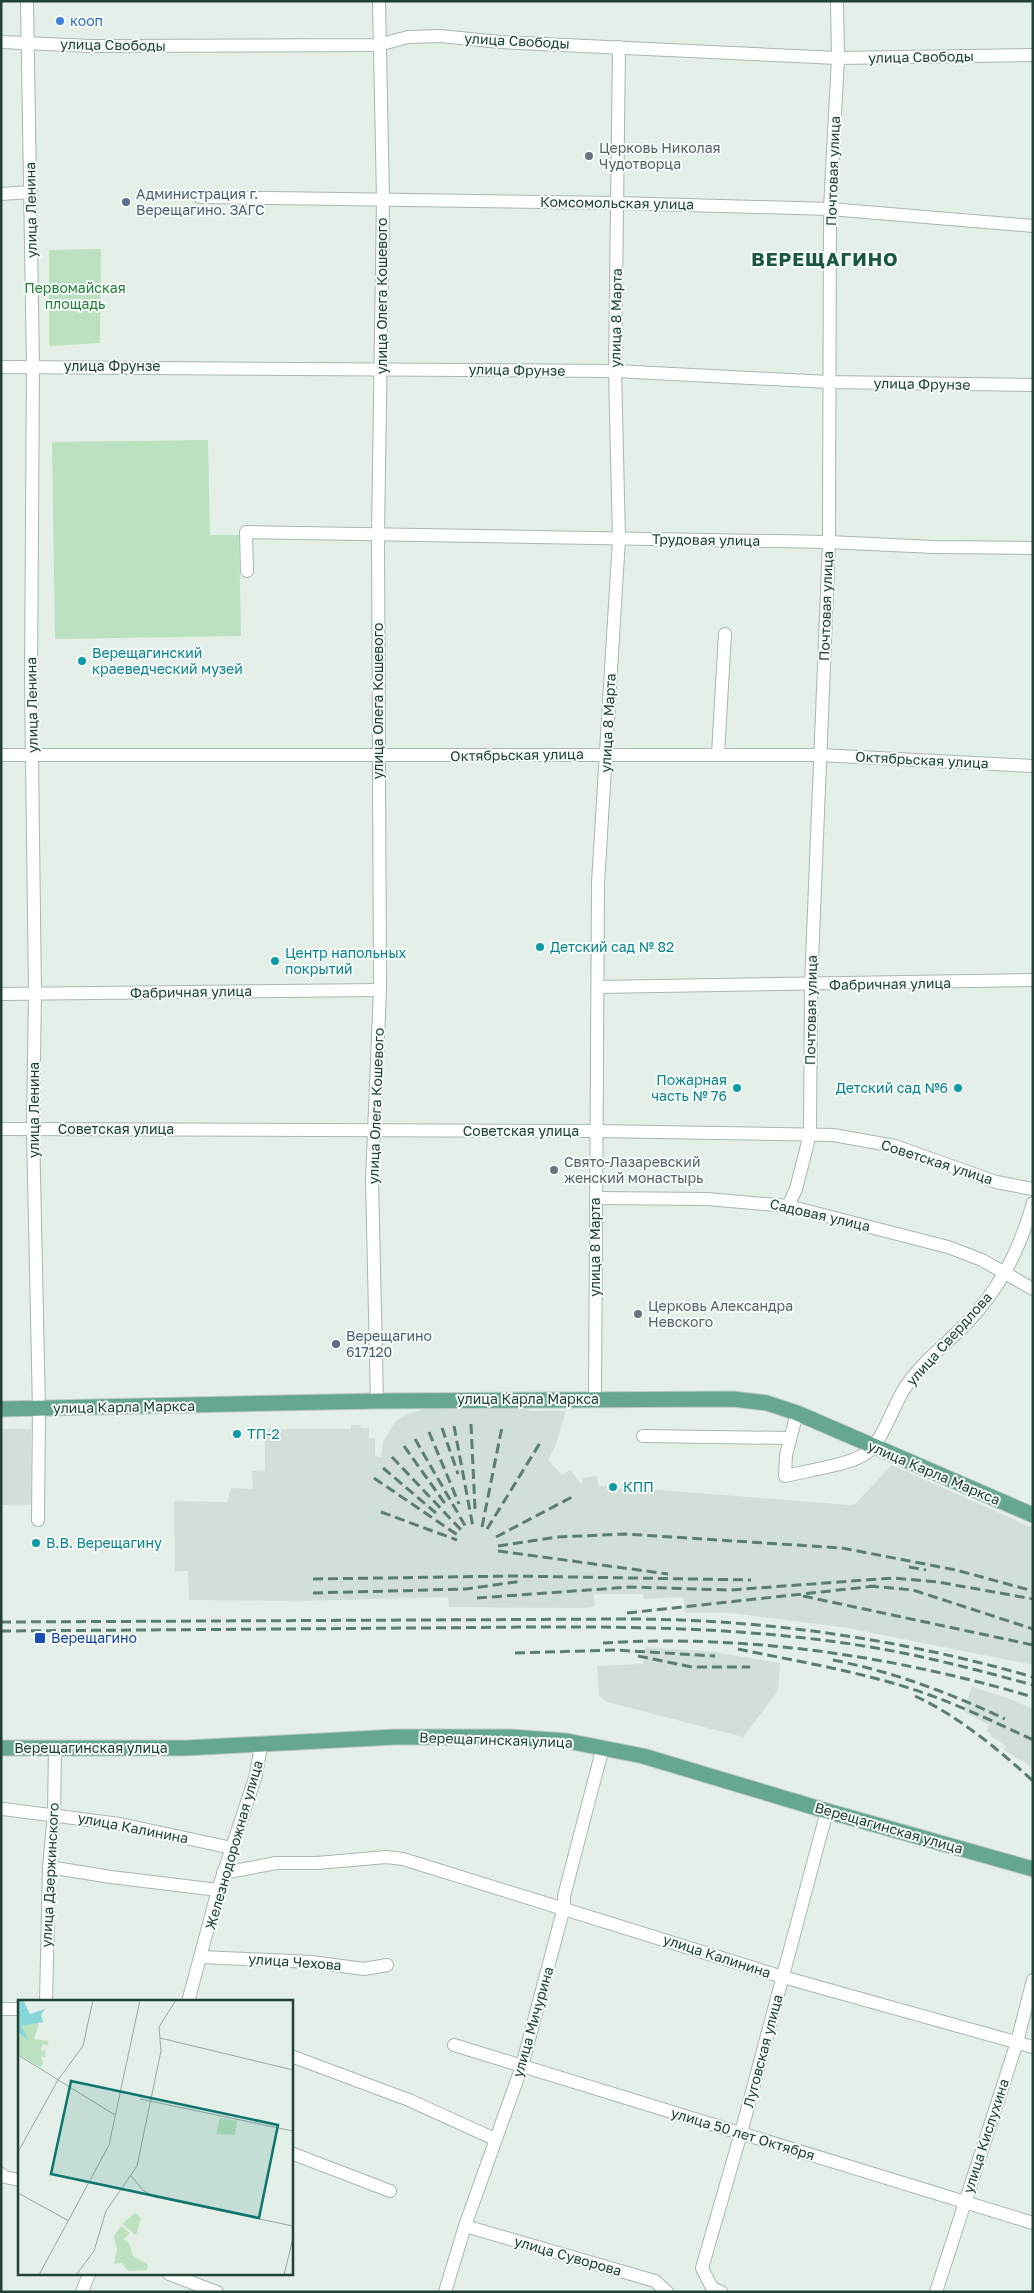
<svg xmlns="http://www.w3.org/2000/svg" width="1034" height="2293" viewBox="0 0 1034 2293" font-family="'Golos Text',sans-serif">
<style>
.built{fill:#d2dfd7}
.green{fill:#bbe1c0}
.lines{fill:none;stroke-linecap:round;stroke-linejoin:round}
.minor-casing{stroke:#a6b8af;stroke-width:14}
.major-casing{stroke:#c1cac6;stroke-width:17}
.minor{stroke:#fff;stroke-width:12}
.major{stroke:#65a88d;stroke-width:15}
.rail{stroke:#5c7e70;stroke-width:3;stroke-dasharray:10 5;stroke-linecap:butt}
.shop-dot{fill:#3f7fe0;stroke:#f5fbf7;stroke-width:2}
.worship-dot{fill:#6b7280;stroke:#f5fbf7;stroke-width:2}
.service-dot{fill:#5c6f8a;stroke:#f5fbf7;stroke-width:2}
.culture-dot{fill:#0f9aa8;stroke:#f5fbf7;stroke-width:2}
.transit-dot{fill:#1a4fb4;stroke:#f5fbf7;stroke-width:2}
.labels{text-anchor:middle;stroke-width:4;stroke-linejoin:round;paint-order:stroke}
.shop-label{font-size:14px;fill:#366cbe;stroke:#f5fbf7;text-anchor:start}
.street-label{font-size:14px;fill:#214235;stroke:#f5fbf7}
.worship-label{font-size:14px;fill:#5b616d;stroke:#f5fbf7;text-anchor:start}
.service-label{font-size:14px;fill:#4e5e75;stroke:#f5fbf7;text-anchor:start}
.park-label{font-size:14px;fill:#277d3c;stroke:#f5fbf7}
.culture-label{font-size:14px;fill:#0d838f;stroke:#f5fbf7;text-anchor:start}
.transit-label{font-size:14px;fill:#164399;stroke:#f5fbf7;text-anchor:start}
.district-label{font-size:19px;font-weight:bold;letter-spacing:1px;fill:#1b5740;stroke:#f5fbf7}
.inset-road{fill:none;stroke:#96aaa0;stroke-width:1}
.view{fill:#0f766e;fill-opacity:0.15;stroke:#0f766e;stroke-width:2.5}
.inset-edge{fill:none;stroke:#214235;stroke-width:2.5}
</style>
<rect width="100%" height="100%" fill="#e4efe8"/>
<g class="built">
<polygon points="436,1406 521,1408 533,1411 566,1411 556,1444 548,1460 562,1475 570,1470 582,1485 582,1478 597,1476 599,1487 616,1483 618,1489 635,1488 849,1505 855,1504 892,1465 1033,1528 1033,1665 848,1628 732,1613 685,1613 683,1597 644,1599 643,1594 594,1594 594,1607 584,1608 449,1607 448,1597 300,1601 189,1600 188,1571 175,1571 174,1501 227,1502 231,1488 253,1489 252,1471 265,1471 265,1429 351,1429 351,1425 360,1425 361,1428 369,1428 369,1438 375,1438 375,1456 381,1457 383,1441 396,1421 407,1414"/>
<rect x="1" y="1429" width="30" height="76"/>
<polygon points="645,1647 714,1652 780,1663 778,1691 743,1737 607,1702 599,1696 597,1666 643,1664"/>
<polygon points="972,1687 1008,1698 1033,1709 1033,1768 1004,1750 1006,1746 990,1736 991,1734 986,1731 989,1725 963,1711"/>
</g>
<g class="green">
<polygon points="101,249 100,343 49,346 49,250"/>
<polygon points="208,440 210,535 239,535 241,636 55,639 52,442"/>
</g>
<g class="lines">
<defs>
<g id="minor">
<polyline points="27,1 33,366 31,678 35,993 33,1129 39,1409 38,1520"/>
<polyline points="1,42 92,46 378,45 408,37 440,36 500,42 838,58 1033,55"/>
<polyline points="1,194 31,192"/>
<polyline points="200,197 617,203 830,209 1033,226"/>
<polyline points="1,367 615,371 828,382 1033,385"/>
<polyline points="247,571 246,532 829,542 933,547 1033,548"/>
<polyline points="718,754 725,634"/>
<polyline points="1,755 820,755 1033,766"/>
<polyline points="598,987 1033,980"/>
<polyline points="1,994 380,990"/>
<polyline points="1,1129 597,1131 833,1135 895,1146 996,1182 1033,1189"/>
<polyline points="596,1198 707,1199 788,1206 948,1247 982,1260 1033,1289"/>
<polyline points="788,1206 796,1189 810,1134 811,985 829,542 830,209 838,58 837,1"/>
<polyline points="595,1399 598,883 619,539 615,371 619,47"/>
<polyline points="377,1401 372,1180 380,990 378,535 383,199 379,1"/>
<path d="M797 1413 786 1455 785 1476C805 1471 849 1465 865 1454 883 1442 893 1405 906 1386 922 1362 946 1344 966 1324 1001 1287 1019 1251 1033 1203"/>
<polyline points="643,1436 790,1438"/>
<polyline points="3,1809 120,1824 232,1848"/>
<polyline points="49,1867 111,1877 218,1890"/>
<polyline points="223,1873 276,1863 317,1863 386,1857 403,1859 783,1977 1033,2047"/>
<polyline points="202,1957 312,1962 364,1969 387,1965"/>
<polyline points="46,2002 49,1867 54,1814 55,1748"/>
<polyline points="188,2002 218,1890 256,1775 261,1745"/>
<polyline points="1,2009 19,2009"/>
<polyline points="454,2045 1033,2223"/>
<polyline points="291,2056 409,2100 495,2139"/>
<polyline points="291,2153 390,2191"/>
<polyline points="1,2174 5,2177 19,2180"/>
<polyline points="465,2226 655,2281 667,2292"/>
<polyline points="169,2274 217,2292"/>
<polyline points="82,2292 89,2274"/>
<polyline points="445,2292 465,2226 522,2066 564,1907 564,1896 603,1747"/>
<polyline points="721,2292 712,2288 702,2268 741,2133 827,1811"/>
<polyline points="936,2292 1017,2042 1033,1980"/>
</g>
<g id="major">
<polyline points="1,1409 377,1401 733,1399 767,1403 797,1413 1033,1515"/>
<polyline points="1,1748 186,1748 395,1737 511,1737 567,1741 643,1756 827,1811 1033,1869"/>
</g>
</defs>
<use href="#minor" class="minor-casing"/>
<use href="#major" class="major-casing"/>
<use href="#minor" class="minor"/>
<use href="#major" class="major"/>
<g class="rail">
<polyline points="471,1424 475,1509"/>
<polyline points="454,1426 473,1527"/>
<polyline points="442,1428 458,1474"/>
<polyline points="429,1432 459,1504"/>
<polyline points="415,1439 467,1529"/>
<polyline points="404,1446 446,1505"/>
<polyline points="392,1457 463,1532"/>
<polyline points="383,1468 436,1513"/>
<polyline points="374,1478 459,1536"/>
<polyline points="381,1512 457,1540"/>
<polyline points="482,1527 502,1427"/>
<polyline points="487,1529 540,1443"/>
<polyline points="496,1537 572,1497"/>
<polyline points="498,1546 557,1537 625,1534 842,1548 956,1570 1033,1591"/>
<polyline points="498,1551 668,1574"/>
<polyline points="909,1567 926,1570"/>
<polyline points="313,1579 513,1576 751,1580"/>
<polyline points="869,1586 913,1590 1033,1629"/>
<polyline points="313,1593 466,1589 522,1581"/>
<polyline points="803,1596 1033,1645"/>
<polyline points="477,1598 630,1587 730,1590 893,1578 938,1582 1033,1599"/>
<polyline points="627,1613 876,1586"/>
<path d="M1 1622 627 1619C765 1619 901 1639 1033 1677"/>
<path d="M1 1631C140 1630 279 1629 418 1628 571 1627 724 1622 876 1648 929 1657 981 1671 1033 1685"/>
<path d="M603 1643C747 1634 894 1656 1033 1697"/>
<path d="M738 1649C800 1662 864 1672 924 1693 961 1706 997 1723 1033 1740"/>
<polyline points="515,1653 615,1650 715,1656"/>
<polyline points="638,1656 692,1667 750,1667"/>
<path d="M833 1660C894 1672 950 1693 1005 1719"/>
<path d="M915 1696C958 1716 998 1749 1033 1781"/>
</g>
</g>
<circle class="shop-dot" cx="60" cy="21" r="5"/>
<g class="worship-dot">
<circle cx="589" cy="156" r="5"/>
<circle cx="554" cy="1170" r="5"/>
<circle cx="638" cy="1314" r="5"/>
</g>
<g class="service-dot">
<circle cx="126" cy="202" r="5"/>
<circle cx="336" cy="1344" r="5"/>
</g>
<g class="culture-dot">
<circle cx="82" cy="661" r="5"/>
<circle cx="540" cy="947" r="5"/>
<circle cx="275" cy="961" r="5"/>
<circle cx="737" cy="1088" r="5"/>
<circle cx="958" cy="1088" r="5"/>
<circle cx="237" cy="1434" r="5"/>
<circle cx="613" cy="1487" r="5"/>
<circle cx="36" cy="1543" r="5"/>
</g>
<rect class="transit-dot" x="34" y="1632" width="12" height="12" rx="2.5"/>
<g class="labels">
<g class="shop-label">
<text x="70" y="26">кооп</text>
</g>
<g class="street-label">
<text transform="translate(517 41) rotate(3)" y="5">улица Свободы</text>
<text transform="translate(113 45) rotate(1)" y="5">улица Свободы</text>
<text transform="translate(921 57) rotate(-1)" y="5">улица Свободы</text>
<text transform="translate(833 171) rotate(-88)" y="5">Почтовая улица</text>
<text transform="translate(617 203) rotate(1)" y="5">Комсомольская улица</text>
<text transform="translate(31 210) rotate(-91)" y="5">улица Ленина</text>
<text transform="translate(382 296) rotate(-90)" y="5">улица Олега Кошевого</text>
<text transform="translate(616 318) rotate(-89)" y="5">улица 8 Марта</text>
<text x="112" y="371">улица Фрунзе</text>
<text transform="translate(517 370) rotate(1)" y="5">улица Фрунзе</text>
<text transform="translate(922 384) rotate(1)" y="5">улица Фрунзе</text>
<text transform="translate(706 540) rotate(1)" y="5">Трудовая улица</text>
<text transform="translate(826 606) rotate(-88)" y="5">Почтовая улица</text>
<text transform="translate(378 701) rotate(-90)" y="5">улица Олега Кошевого</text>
<text transform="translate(32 705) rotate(-91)" y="5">улица Ленина</text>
<text transform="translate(608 723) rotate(-87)" y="5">улица 8 Марта</text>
<text transform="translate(517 755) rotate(-1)" y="5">Октябрьская улица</text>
<text transform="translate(922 760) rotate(3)" y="5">Октябрьская улица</text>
<text transform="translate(890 984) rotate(-1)" y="5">Фабричная улица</text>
<text transform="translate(191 992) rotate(-1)" y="5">Фабричная улица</text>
<text transform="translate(811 1010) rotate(-89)" y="5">Почтовая улица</text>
<text transform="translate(376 1106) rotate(-88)" y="5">улица Олега Кошевого</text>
<text transform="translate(34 1110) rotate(-90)" y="5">улица Ленина</text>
<text x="116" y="1134">Советская улица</text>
<text x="521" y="1136">Советская улица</text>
<text transform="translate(937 1162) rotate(18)" y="5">Советская улица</text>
<text transform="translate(820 1215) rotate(13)" y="5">Садовая улица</text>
<text transform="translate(595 1247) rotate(-90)" y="5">улица 8 Марта</text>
<text transform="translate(949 1339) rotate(-48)" y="5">улица Свердлова</text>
<text x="528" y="1404">улица Карла Маркса</text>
<text transform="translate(124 1407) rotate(-1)" y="5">улица Карла Маркса</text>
<text transform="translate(934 1473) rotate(23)" y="5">улица Карла Маркса</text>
<text transform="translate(496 1740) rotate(2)" y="5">Верещагинская улица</text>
<text x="91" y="1753">Верещагинская улица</text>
<text transform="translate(133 1828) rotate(11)" y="5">улица Калинина</text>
<text transform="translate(889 1828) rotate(16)" y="5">Верещагинская улица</text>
<text transform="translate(234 1845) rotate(-74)" y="5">Железнодорожная улица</text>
<text transform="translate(50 1875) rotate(-87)" y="5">улица Дзержинского</text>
<text transform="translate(717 1956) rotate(18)" y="5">улица Калинина</text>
<text transform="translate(295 1962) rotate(4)" y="5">улица Чехова</text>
<text transform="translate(533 2022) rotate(-74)" y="5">улица Мичурина</text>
<text transform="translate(763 2051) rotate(-75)" y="5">Луговская улица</text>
<text transform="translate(743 2134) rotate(17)" y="5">улица 50 лет Октября</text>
<text transform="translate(986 2136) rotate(-72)" y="5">улица Кислухина</text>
<text transform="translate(568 2256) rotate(16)" y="5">улица Суворова</text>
</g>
<g class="worship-label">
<text x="599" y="153">Церковь Николая<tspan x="599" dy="16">Чудотворца</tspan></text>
<text x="564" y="1167">Свято-Лазаревский<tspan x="564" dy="16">женский монастырь</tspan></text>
<text x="648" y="1311">Церковь Александра<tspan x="648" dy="16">Невского</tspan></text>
</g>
<g class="service-label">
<text x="136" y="199">Администрация г.<tspan x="136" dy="16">Верещагино. ЗАГС</tspan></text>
<text x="346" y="1341">Верещагино<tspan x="346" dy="16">617120</tspan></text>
</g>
<g class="park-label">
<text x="75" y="293">Первомайская<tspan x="75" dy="16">площадь</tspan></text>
</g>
<g class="culture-label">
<text x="92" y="658">Верещагинский<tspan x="92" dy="16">краеведческий музей</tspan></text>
<text x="550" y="952">Детский сад № 82</text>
<text x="285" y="958">Центр напольных<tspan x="285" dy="16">покрытий</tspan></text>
<text x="727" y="1085" text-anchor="end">Пожарная<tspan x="727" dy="16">часть № 76</tspan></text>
<text x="948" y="1093" text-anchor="end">Детский сад №6</text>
<text x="247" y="1439">ТП-2</text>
<text x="623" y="1492">КПП</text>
<text x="46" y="1548">В.В. Верещагину</text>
</g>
<g class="transit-label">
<text x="51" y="1643">Верещагино</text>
</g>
<g class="district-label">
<text x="825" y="266">ВЕРЕЩАГИНО</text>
</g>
</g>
<g transform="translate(18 2000)">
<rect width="275" height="275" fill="#e4efe8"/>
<path d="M16 22 21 23 16 39 29 41 31 46 25 44 23 49 24 52 27 49V58L23 56 25 64 22 67 0 54V36L3 34 10 39 3 26ZM202 118 219 121 217 135 198 134ZM117 213 123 218 118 235 104 224ZM103 226 112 233 106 239 111 243 115 256 130 265 129 270 110 271 104 263 96 264 99 249 96 236Z" fill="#bbe1c0"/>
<path d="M0 0H5L12 14 27 9 23 15 25 22 3 26 11 40 0 33Z" fill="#88d7d8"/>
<path class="inset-road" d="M142 38 275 70M0 55 97 115M122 99 275 131M0 152 40 80 65 46 75 0M113 176 126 191 137 197 275 226M0 193 51 221M21 275 91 145 122 0M58 275 76 251 88 211 119 166 143 51 141 27 158 0M266 275 275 238"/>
<path class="view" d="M53 81 260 125 241 218 33 174Z"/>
<rect width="275" height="275" class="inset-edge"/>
</g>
<rect width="1034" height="2293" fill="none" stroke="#214235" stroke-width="5"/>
</svg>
